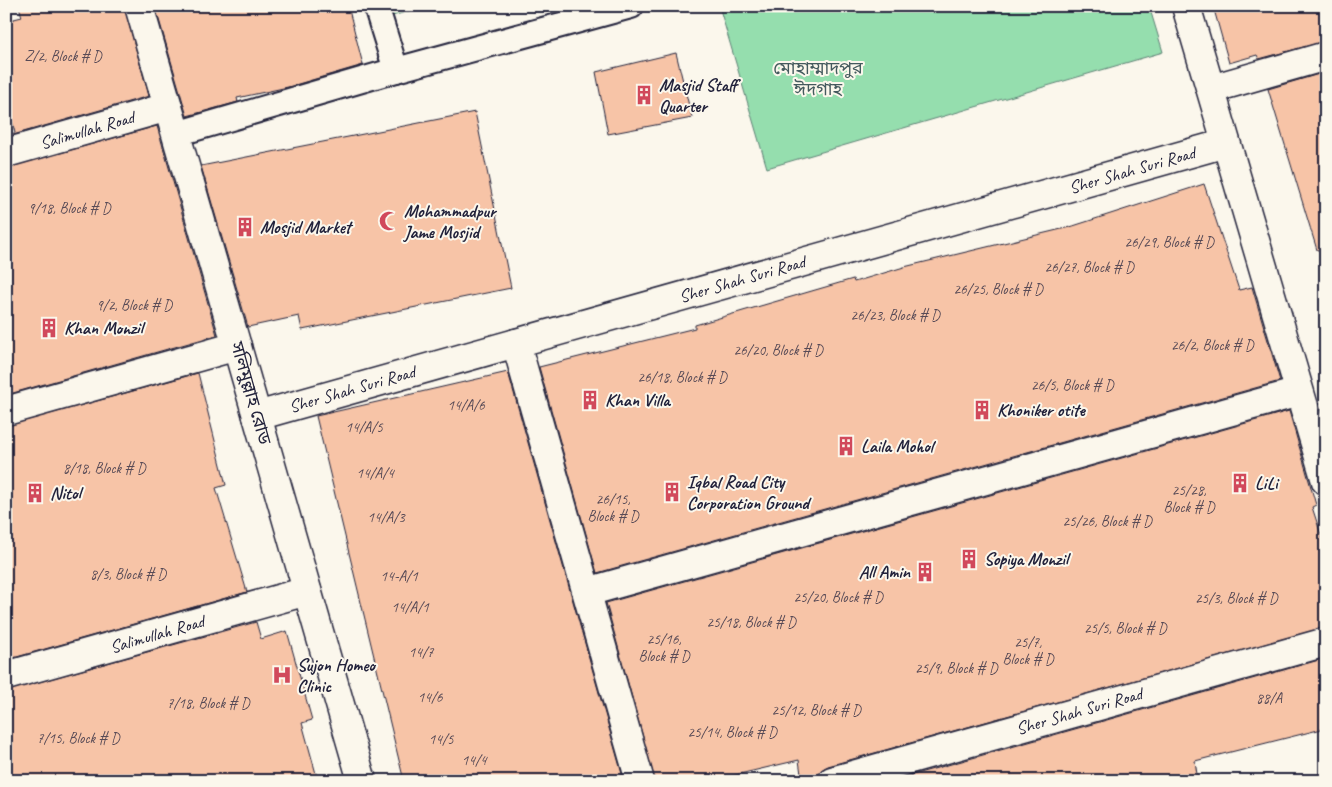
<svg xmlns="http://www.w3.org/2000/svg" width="1332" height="787" viewBox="0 0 1332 787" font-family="Caveat,'Noto Sans Bengali',sans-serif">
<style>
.green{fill:#95deae;stroke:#5c8074}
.building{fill:#f7c4a7;stroke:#22223b}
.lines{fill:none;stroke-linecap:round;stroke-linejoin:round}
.lane-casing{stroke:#22223b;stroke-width:28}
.street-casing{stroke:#22223b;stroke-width:31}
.lane{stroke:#fbf7ec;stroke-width:24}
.street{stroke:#fbf7ec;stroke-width:28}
.labels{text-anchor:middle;stroke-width:4;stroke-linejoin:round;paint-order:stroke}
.number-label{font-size:15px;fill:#574a56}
.park-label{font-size:18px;fill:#445a5e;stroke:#fbf7ec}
.poi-label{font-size:18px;font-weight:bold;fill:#22223b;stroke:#fbf7ec;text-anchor:start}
.street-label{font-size:18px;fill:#22223b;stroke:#fbf7ec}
</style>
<rect width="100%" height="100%" fill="#fbf7ec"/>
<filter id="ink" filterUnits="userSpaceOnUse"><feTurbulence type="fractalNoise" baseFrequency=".02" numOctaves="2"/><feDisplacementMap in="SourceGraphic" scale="10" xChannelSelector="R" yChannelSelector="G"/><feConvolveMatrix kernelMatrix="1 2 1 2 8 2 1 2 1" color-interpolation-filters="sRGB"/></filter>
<g filter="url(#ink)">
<g class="green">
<polygon points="389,6 427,6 392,16"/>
<polygon points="719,6 1149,6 1163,52 767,168"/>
</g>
<g class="building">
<polygon points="19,6 124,6 149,96 6,137 6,134 15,133 6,97 6,21 22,17"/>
<polygon points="155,6 348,6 363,65 288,87 237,98 238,102 187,116"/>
<polygon points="1213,6 1326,6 1326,41 1259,59 1257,55 1229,63"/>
<polygon points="676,53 692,118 608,134 596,72"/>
<polygon points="1326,72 1326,249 1317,250 1268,89"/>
<polygon points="475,112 511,288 302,330 299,316 248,327 201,166"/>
<polygon points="157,126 217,335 6,395 6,168"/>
<polygon points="1204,184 1239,290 1252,287 1280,381 597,573 539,367 695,328 695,325 853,279 854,282 904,267 1070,227"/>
<polygon points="508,372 624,781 404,781 316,416"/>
<polygon points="198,373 226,485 216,488 247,592 6,660 6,426"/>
<polygon points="1289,411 1316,505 1312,507 1326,550 1326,627 828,766 821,770 817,781 802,781 799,760 710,781 655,781 606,603"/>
<polygon points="256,622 261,639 287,631 312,720 302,723 318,781 6,781 6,691"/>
<polygon points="1326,658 1326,728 1195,761 1198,781 891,781"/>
</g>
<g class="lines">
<defs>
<g id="lane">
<polyline points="376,6 396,70 631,6"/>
<polyline points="176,134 396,70"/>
</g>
<g id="street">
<polyline points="139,6 362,781"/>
<polyline points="1186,6 1326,481"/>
<polyline points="1211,89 1326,56"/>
<polyline points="6,153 168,107"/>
<polyline points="516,343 640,781"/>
<polyline points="6,411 237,346"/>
<polyline points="257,416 1226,143"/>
<polyline points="587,592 1299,392"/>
<polyline points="6,676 307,591"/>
<polyline points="832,781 1326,642"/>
</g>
</defs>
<use href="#lane" class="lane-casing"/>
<use href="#street" class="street-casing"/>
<use href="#lane" class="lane"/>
<use href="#street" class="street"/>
</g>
</g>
<defs>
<symbol id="building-bare" viewBox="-9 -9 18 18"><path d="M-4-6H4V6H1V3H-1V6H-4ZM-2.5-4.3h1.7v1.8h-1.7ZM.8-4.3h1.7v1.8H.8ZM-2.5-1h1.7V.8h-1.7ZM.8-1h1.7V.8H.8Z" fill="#d1495b" stroke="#fbf7ec" stroke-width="2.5" paint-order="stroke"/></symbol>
<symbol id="mosque-bare" viewBox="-9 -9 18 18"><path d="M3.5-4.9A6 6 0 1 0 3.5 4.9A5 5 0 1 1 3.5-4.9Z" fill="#d1495b" stroke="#fbf7ec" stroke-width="2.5" paint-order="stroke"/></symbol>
<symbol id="hospital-bare" viewBox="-9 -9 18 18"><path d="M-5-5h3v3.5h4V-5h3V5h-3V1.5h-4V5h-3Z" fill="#d1495b" stroke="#fbf7ec" stroke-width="2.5" paint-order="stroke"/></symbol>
</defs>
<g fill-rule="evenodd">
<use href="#building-bare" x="630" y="81" width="28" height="28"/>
<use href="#mosque-bare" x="375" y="207" width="28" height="28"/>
<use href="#building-bare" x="231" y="213" width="28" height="28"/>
<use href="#building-bare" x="35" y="314" width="28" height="28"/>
<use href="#building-bare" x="576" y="386" width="28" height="28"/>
<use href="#building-bare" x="968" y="396" width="28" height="28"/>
<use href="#building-bare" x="832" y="432" width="28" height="28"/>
<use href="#building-bare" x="1226" y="469" width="28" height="28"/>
<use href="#building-bare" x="658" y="478" width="28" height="28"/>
<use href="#building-bare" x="21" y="479" width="28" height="28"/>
<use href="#building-bare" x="955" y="545" width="28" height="28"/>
<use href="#building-bare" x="911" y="558" width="28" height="28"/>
<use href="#hospital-bare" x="268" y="661" width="28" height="28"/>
</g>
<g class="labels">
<g class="number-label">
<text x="63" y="61">Z/2, Block # D</text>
<text x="69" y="213">9/18, Block # D</text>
<text x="1169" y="247">26/29, Block # D</text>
<text x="1089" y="272">26/27, Block # D</text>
<text x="998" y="294">26/25, Block # D</text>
<text x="134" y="310">9/2, Block # D</text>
<text x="895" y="320">26/23, Block # D</text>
<text x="1212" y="350">26/2, Block # D</text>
<text x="778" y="355">26/20, Block # D</text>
<text x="682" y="382">26/18, Block # D</text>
<text x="1072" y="390">26/5, Block # D</text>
<text x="466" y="410">14/A/6</text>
<text x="364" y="432">14/A/5</text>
<text x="104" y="473">8/18, Block # D</text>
<text x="375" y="478">14/A/4</text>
<text x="1189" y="495">25/28,<tspan x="1189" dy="17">Block # D</tspan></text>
<text x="613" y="504">26/15,<tspan x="613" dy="17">Block # D</tspan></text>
<text x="386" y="522">14/A/3</text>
<text x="1107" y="526">25/26, Block # D</text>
<text x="128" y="579">8/3, Block # D</text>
<text x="399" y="581">14-A/1</text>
<text x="838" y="602">25/20, Block # D</text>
<text x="1236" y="603">25/3, Block # D</text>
<text x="410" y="612">14/A/1</text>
<text x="751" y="627">25/18, Block # D</text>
<text x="1125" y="633">25/5, Block # D</text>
<text x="664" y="644">25/16,<tspan x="664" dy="17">Block # D</tspan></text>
<text x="1028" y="647">25/7,<tspan x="1028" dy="17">Block # D</tspan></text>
<text x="421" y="657">14/7</text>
<text x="956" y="673">25/9, Block # D</text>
<text x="430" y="702">14/6</text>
<text x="1269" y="703">88/A</text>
<text x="208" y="708">7/18, Block # D</text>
<text x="816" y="715">25/12, Block # D</text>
<text x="732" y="737">25/14, Block # D</text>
<text x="78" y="743">7/15, Block # D</text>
<text x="441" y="744">14/5</text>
<text x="474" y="765">14/4</text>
</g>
<g class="park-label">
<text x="818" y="74">মোহাম্মাদপুর<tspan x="818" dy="21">ঈদগাহ</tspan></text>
</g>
<g class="poi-label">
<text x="659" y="91">Masjid Staff<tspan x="659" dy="21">Quarter</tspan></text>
<text x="404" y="217">Mohammadpur<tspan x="404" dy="21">Jame Mosjid</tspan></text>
<text x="260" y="233">Mosjid Market</text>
<text x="64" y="334">Khan Monzil</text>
<text x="605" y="406">Khan Villa</text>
<text x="997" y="416">Khoniker otite</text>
<text x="861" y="452">Laila Mohol</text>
<text x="687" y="488">Iqbal Road City<tspan x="687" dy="21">Corporation Ground</tspan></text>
<text x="1255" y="489">LiLi</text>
<text x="50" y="499">Nitol</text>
<text x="984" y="565">Sopiya Monzil</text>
<text x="910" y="578" text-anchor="end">All Amin</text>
<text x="297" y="671">Sujon Homeo<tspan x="297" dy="21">Clinic</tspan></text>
</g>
<g class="street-label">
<text transform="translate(87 130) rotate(-16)" y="6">Salimullah Road</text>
<text transform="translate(1132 170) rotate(-16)" y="6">Sher Shah Suri Road</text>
<text transform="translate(742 279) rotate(-16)" y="6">Sher Shah Suri Road</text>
<text transform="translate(352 389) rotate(-16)" y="6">Sher Shah Suri Road</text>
<text transform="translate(251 393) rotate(74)" y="6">সলিমুল্লাহ রোড</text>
<text transform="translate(157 634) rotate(-16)" y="6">Salimullah Road</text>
<text transform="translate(1079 711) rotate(-16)" y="6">Sher Shah Suri Road</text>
</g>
</g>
<rect width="1332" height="787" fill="none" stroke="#fbf7ec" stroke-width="25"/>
<rect x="12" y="12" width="1307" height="762" fill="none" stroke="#22223b" stroke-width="2" filter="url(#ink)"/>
</svg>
